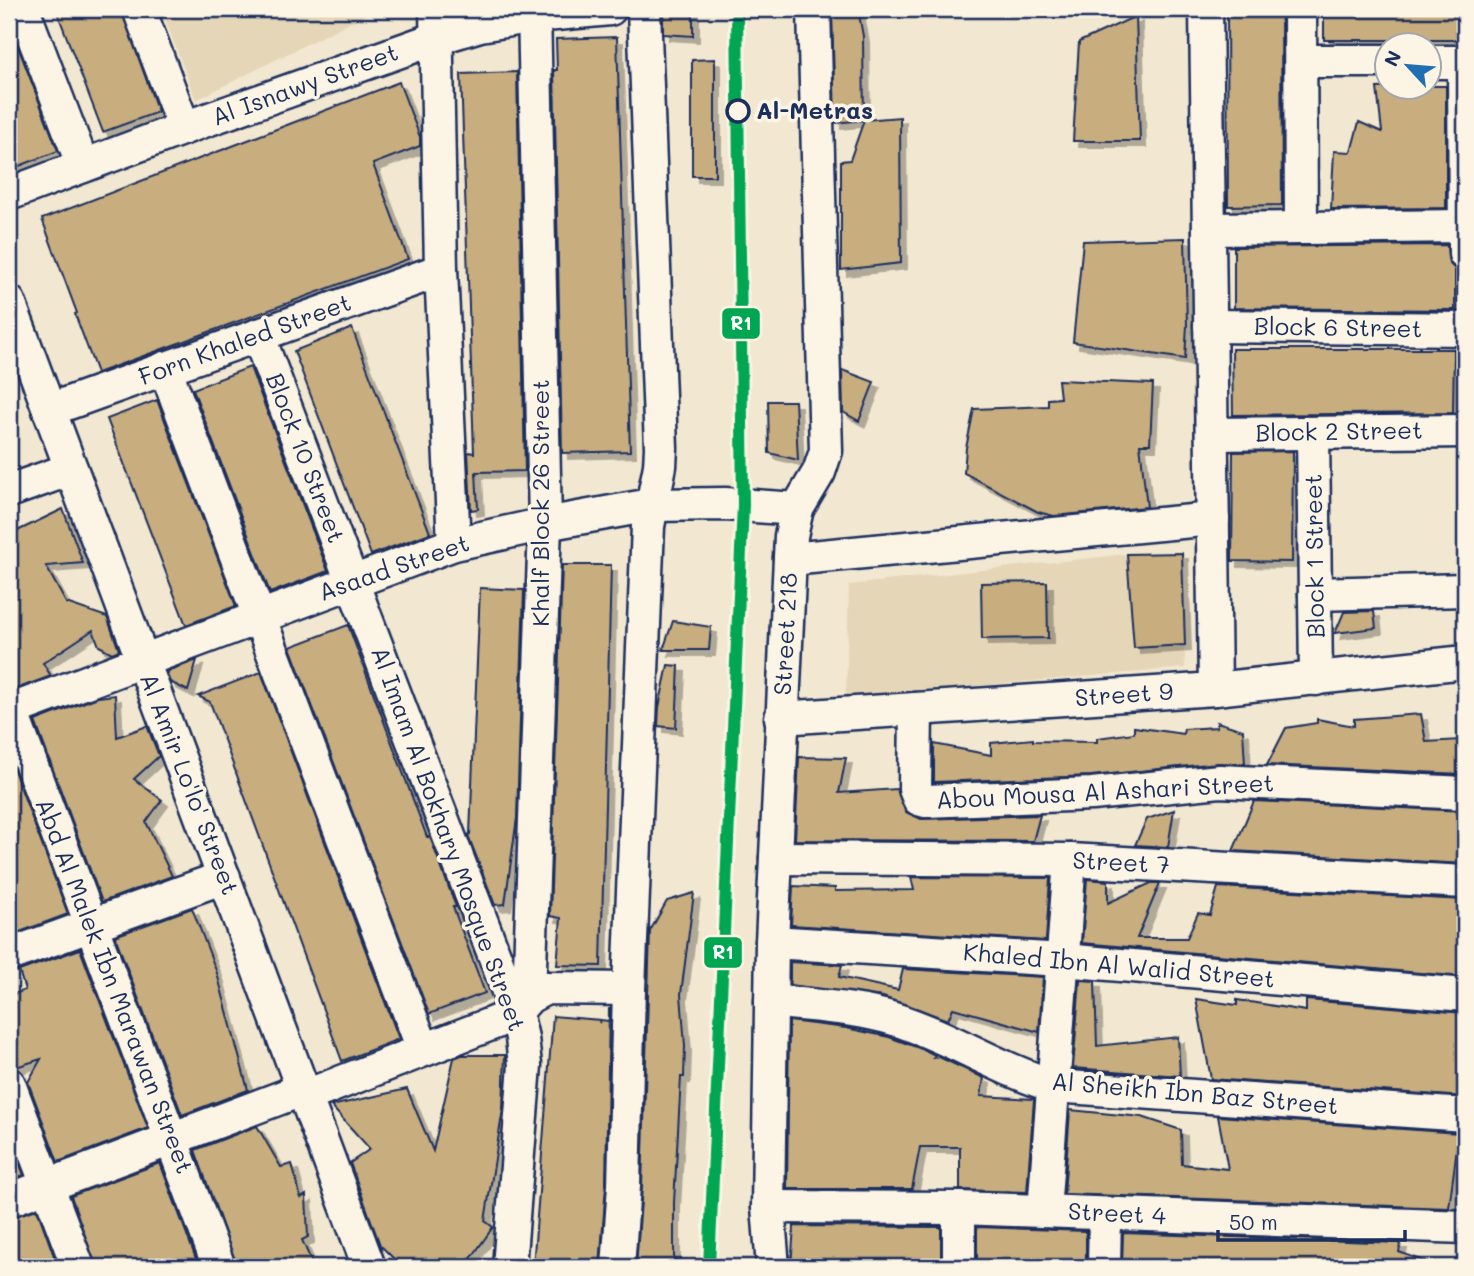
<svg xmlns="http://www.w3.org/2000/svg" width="1474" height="1276" viewBox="0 0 1474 1276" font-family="Mali,sans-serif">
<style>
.built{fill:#e5d6b7}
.building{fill:#c8ad7e;stroke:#1b2f5e;stroke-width:2;filter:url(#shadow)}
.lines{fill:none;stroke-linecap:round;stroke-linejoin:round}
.minor-casing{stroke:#1b2f5e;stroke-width:37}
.minor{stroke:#fcf5e5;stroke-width:32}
.rail-1-casing{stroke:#fcf5e5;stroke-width:18}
.rail-1{stroke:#00a651;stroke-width:12}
.stop-dot{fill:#fcf5e5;stroke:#1b2f5e;stroke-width:3.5}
.labels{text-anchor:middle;stroke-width:7;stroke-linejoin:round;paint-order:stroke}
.street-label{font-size:24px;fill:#1b2f5e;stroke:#fcf5e5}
.stop-label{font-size:24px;font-weight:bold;fill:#1b2f5e;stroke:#fcf5e5;text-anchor:start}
.line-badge{stroke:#fcf5e5;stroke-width:2.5}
.badge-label{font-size:19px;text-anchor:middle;font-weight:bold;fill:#fff}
</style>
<defs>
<filter id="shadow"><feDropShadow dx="6" dy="6" stdDeviation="0" flood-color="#0004"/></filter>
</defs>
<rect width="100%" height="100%" fill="#f2e7d0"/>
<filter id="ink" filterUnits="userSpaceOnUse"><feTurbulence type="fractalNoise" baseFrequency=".0143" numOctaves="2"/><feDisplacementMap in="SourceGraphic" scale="14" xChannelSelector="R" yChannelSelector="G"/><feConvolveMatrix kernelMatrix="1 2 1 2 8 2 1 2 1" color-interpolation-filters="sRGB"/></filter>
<g filter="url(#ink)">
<g class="built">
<polygon points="161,9 376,9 196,100"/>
<polygon points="1182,553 1185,668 846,697 849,585 1127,554"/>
</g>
<g class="building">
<polygon points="56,9 121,9 158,112 103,132"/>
<polygon points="666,9 693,9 693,36 663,34 663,20"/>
<polygon points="832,9 858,9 863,36 864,120 835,123"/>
<polygon points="1227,9 1281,9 1282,205 1228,206"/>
<rect x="1324" y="9" width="141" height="31"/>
<polygon points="1136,16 1140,141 1073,141 1079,42"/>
<polygon points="9,23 58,151 9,170"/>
<polygon points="617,37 630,451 562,453 554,70 557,70 556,39"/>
<polygon points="715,59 715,176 692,176 692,60"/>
<polygon points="517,72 525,471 476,472 478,509 471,510 468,452 474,453 461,74"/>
<polygon points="399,82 420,137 420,146 373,164 408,259 97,373 75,314 77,313 42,219"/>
<polygon points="1429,86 1446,86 1446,208 1331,209 1334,151 1351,152 1359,122 1382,132 1377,88"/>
<polygon points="900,117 901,263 841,270 841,161 850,160 864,120"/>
<polygon points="1185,238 1187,325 1185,359 1073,342 1083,241"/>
<polygon points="1447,245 1449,263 1455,269 1455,310 1234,308 1234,247"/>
<polygon points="352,328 430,533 371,555 294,351"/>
<polygon points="1232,349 1454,349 1453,413 1233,415"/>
<polygon points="250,367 328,571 270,593 193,389"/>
<polygon points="842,370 874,382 859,421 843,412"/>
<polygon points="1058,380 1153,384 1150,444 1140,444 1147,507 1054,516 1038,512 964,473 966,448 974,409 1048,406 1048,399 1060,398"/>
<polygon points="157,400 236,606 186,625 107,419"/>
<polygon points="768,401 795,401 798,460 769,453"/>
<polygon points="1293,451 1292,562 1232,561 1233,452"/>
<polygon points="63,509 83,563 46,566 66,603 107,617 119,650 112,653 99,646 93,630 43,663 51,676 16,689 9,687 9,535"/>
<polygon points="1182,553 1185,645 1134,648 1127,554"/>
<polygon points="562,565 611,565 601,966 557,965 561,918 550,916"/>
<polygon points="1047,582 1048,638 982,639 981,583"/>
<polygon points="480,588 524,590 517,818 505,904 495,905 468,835 470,834"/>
<polygon points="1374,611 1376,628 1335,633 1344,612"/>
<polygon points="673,621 711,627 709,650 663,650"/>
<polygon points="348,625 427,837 430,837 456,907 453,907 485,993 429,1014 290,647"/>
<polygon points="197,660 188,691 170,682 166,672"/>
<polygon points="668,665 679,666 676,728 658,726 659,707"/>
<polygon points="261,672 399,1039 342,1061 210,702 198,696"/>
<polygon points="115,695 117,737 147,726 159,756 134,779 162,800 146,822 172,876 102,902 35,721 98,697"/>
<polygon points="1421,714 1426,742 1461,740 1462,774 1267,765 1286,728 1317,723 1317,719 1354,726 1354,719"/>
<polygon points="1217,722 1243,730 1245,764 1218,763 1091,776 934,782 934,744 991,755 991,743 1033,739 1033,741 1097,742 1097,738 1134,733 1134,727 1183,734 1184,729 1217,727"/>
<polygon points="9,757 68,914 9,936"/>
<polygon points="799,757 846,758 839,793 897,789 906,812 921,819 1040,815 1033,841 795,840"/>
<polygon points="1254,801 1465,811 1465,864 1233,851"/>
<polygon points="1174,810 1168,847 1135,845 1147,819"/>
<polygon points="911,877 1050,878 1046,941 791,925 793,886 835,888 835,891 914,890"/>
<polygon points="1087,879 1108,881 1108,903 1151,883 1160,883 1137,938 1187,938 1198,913 1210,915 1218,887 1465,900 1465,977 1082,943"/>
<polygon points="694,893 681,994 685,1046 684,1077 681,1077 674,1203 674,1267 636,1267 642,1187 650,931 667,901"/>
<polygon points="192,908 217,973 248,1090 182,1115 115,936"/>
<polygon points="80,949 148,1128 58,1162 28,1082 41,1059 16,1067 12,1066 9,1055 9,996 25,990 19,971"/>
<polygon points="790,962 842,965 839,977 898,990 903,969 1043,977 1039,1032 953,1008 948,1020 883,997 790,985"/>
<polygon points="1080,980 1095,981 1097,1046 1178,1037 1180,1076 1073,1068"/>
<polygon points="1196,999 1237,1005 1237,1000 1306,1011 1306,1000 1465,1013 1465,1097 1211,1079"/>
<polygon points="609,1008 606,1185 600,1267 533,1267 553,1016 600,1020 599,1023 601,1020 609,1021"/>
<polygon points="789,1021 846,1028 889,1037 927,1051 935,1055 933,1058 939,1057 984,1078 981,1096 1034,1099 1027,1192 960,1190 960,1147 920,1147 912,1189 787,1189"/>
<polygon points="462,1055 505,1055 503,1109 485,1221 493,1227 465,1267 402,1267 380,1245 350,1163 370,1149 331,1106 407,1089 433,1151 454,1058"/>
<polygon points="1070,1110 1142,1117 1181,1130 1182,1164 1228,1169 1218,1116 1459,1133 1449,1208 1064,1194"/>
<polygon points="257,1126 281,1167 292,1164 301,1198 306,1195 308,1237 302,1240 314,1267 237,1267 195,1150"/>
<polygon points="14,1150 24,1175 9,1180 9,1154"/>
<polygon points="160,1163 199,1267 96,1267 71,1196"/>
<polygon points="37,1209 58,1267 9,1267 9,1218"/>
<polygon points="794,1226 941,1227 941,1260 881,1267 791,1267"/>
<polygon points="977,1227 1086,1231 1086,1267 977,1267"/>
<polygon points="1123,1233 1401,1243 1399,1252 1435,1265 1435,1267 1122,1267"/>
</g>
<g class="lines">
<defs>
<g id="minor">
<polyline points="23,9 83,166"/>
<polyline points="139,9 184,128"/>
<polyline points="436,9 441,270 454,544"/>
<polyline points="1206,9 1215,689"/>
<polyline points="1300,9 1301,228"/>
<polyline points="1301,61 1386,61"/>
<polyline points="1428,62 1465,62"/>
<polyline points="1464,62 1465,254"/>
<polyline points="9,194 184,128 437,38 480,25 534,16 610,9"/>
<polyline points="1209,229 1465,226"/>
<polyline points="9,302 369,1267"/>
<polyline points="1210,326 1465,329"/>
<polyline points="258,335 516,1012 522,1038 525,1065 509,1267"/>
<polyline points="165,368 423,1049"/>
<polyline points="49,410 441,270"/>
<polyline points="1313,433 1316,679"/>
<polyline points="1212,434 1465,431"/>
<polyline points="9,491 71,469"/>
<polyline points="790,559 1213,519"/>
<polyline points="1315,594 1465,590"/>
<polyline points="9,705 219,1267"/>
<polyline points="916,709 915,789 919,799 926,801 1092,794 1220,781 1465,793"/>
<polyline points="9,711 454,544 545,524 651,505 725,504 797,509"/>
<polyline points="781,718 1215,689 1465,662"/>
<polyline points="776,858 1070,860 1465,882"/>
<polyline points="772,942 1063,960 1465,995"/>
<polyline points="9,955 224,877"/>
<polyline points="529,997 545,524 534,9"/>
<path d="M771 1001C811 1006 855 1007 894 1019 949 1036 998 1069 1054 1086L1465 1115"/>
<polyline points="9,1084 78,1267"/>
<polyline points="306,1096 496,1022 516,1012 529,997 546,988 629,989"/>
<polyline points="9,1200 304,1089"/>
<polyline points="768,1207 959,1208 1465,1227"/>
<polyline points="1044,1211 1070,860"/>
<polyline points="618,1267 624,1186 629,989 648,526 660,466 661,448 644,9"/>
<polyline points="773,1267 768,1207 772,942 791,536 797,509 819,472 826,451 814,9"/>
<polyline points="959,1267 959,1208"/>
<polyline points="1104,1267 1105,1214"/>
</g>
</defs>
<use href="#minor" class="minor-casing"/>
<use href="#minor" class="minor"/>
<defs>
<polyline id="rail-1" points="709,1267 743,505 737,9"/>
</defs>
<use href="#rail-1" class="rail-1-casing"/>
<use href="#rail-1" class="rail-1"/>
</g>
</g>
<circle class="stop-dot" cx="738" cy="111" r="11"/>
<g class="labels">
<g class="street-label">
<text transform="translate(305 85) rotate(-20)" y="8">Al Isnawy Street</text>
<text transform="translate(1338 328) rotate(1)" y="8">Block 6 Street</text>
<text transform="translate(245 340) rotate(-20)" y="8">Forn Khaled Street</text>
<text transform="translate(1339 432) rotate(-1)" y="8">Block 2 Street</text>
<text transform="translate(305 458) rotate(69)" y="8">Block 10 Street</text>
<text transform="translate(541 503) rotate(-90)" y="8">Khalf Block 26 Street</text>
<text transform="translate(1315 556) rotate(-91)" y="8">Block 1 Street</text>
<text transform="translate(394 568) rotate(-19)" y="8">Asaad Street</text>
<text transform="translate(786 634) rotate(-87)" y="8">Street 218</text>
<text transform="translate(1124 695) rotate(-4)" y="8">Street 9</text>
<text transform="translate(189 784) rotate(69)" y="8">Al Amir Lo'lo' Street</text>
<text transform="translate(1105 792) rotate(-3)" y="8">Abou Mousa Al Ashari Street</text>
<text transform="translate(448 839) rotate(70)" y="8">Al Imam Al Bokhary Mosque Street</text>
<text transform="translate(1121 863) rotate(3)" y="8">Street 7</text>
<text transform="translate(1119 966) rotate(5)" y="8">Khaled Ibn Al Walid Street</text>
<text transform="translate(114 986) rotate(69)" y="8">Abd Al Malek Ibn Marawan Street</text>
<text transform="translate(1195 1094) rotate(5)" y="8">Al Sheikh Ibn Baz Street</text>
<text transform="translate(1117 1214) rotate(3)" y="8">Street 4</text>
</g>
<g class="stop-label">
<text x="756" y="119">Al-Metras</text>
</g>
</g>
<g class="line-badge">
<rect x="721" y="307" width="40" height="33" rx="7" fill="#00a651"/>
<rect x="703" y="936" width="40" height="33" rx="7" fill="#00a651"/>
</g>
<g class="badge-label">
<text x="741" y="330">R1</text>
<text x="723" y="959">R1</text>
</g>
<rect width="1474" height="1276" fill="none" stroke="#fcf5e5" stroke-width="35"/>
<rect x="18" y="18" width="1439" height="1241" fill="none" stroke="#1b2f5e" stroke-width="2.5" filter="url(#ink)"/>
<g transform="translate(1408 66) rotate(296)"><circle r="33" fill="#fcf5e5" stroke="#a2a6af" stroke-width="2"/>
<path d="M0-5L12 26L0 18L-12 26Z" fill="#1f6fb2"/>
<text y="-10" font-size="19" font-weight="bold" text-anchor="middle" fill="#1b2f5e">N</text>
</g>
<path d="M1218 1230v10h187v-10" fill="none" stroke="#1b2f5e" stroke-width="3.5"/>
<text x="1229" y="1230" font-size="21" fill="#1b2f5e" stroke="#fcf5e5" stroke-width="5" paint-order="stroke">50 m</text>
</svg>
